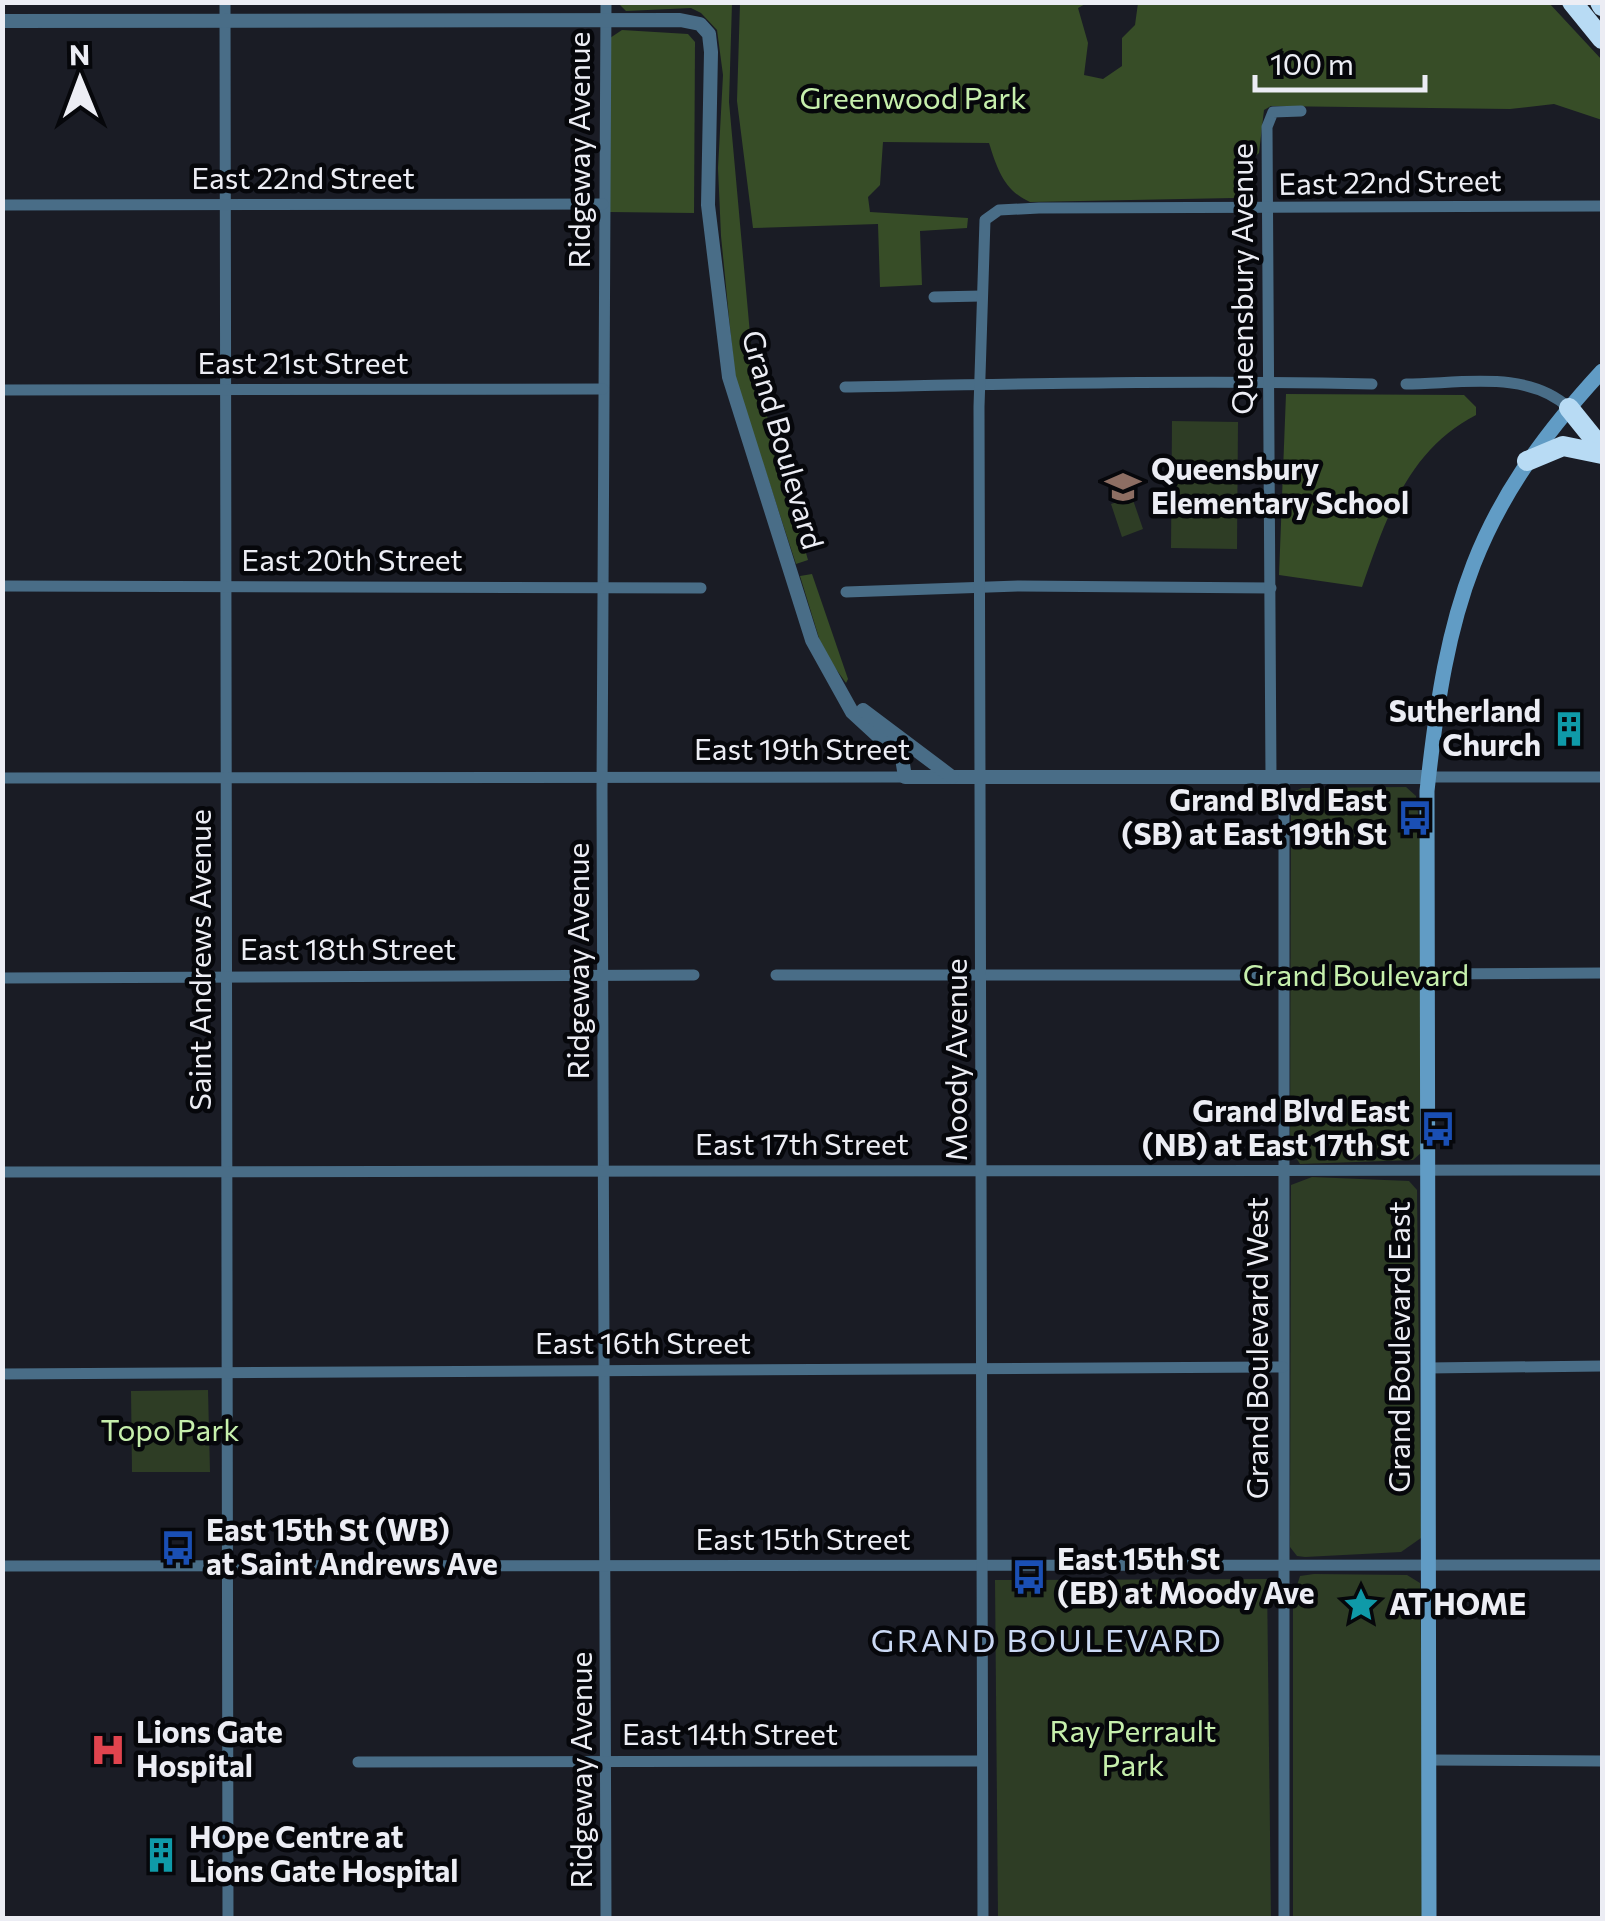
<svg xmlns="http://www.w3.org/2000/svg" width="1605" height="1921" viewBox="0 0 1605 1921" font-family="Commissioner,sans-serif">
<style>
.green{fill:#2e3d25}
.forest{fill:#374d27}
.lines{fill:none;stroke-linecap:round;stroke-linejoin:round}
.minor{stroke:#496d87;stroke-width:11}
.tertiary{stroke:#496d87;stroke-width:14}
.secondary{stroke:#619cc5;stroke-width:15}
.motorway{stroke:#b8dbf4;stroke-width:20}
.labels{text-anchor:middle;stroke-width:9;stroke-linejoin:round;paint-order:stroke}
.park-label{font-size:30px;fill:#c6efac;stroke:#06070b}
.street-label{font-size:30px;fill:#ecedf4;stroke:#06070b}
.poi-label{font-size:30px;font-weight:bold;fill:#ecedf4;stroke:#06070b;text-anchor:start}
.neighbourhood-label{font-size:32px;letter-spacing:2.5px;fill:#cbd9f4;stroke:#06070b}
</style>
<rect width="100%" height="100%" fill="#1a1c25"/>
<g class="green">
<polygon points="1172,421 1238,422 1237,549 1171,548"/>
<polygon points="1132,497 1143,529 1122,537 1111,504"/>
<polygon points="1406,787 1416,796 1422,847 1422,1152 1413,1160 1300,1164 1290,1148 1291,793 1302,788"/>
<polygon points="1312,1177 1409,1181 1417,1190 1421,1538 1401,1552 1305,1557 1297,1556 1290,1547 1291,1185"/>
<polygon points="208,1390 210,1472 132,1472 131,1391"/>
<polygon points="1314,1574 1407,1575 1420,1583 1425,1918 1293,1918 1293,1598 1300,1576"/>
<polygon points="1267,1579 1271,1918 998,1918 995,1580"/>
</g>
<g class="forest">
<polygon points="618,3 732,3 729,102 753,367 808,560 796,564 735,378 721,236 718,168 723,75 717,30 701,13 691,8 626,11"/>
<path d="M740 3H1087L1078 8 1088 43 1084 75 1103 79 1122 66V38L1135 25 1138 3H1549L1602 60V120L1554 104 1510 109 1271 106 1264 110 1259 153 1244 165 1253 188 1247 197 1233 198 1030 202C1004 191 997 168 989 143L883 142 880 185 868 197 870 212 968 218 967 228 920 231 922 285 880 287 878 224 753 228 737 101Z"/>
<polygon points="622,30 688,34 695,42 694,213 609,212 610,38"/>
<path d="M1286 394 1464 395 1476 407V415C1408 450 1386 518 1362 587L1279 575Z"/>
<polygon points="812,574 848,679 846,683 823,651 800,576"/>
</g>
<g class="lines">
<g class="minor">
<polyline points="225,2 228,1918"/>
<polyline points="606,2 602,792 606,1918"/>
<polyline points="2,205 603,204"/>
<polyline points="934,297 982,296"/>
<path d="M1406 384C1458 384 1528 369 1569 408"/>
<path d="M845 387C1021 384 1196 380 1372 384"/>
<polyline points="2,390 603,389"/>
<polyline points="2,586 701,588"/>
<polyline points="846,592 1019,586 1271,588"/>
<polyline points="1271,777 1267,127 1273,112 1301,111"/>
<polyline points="1284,777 1284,1918"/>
<polyline points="1428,777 1602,777"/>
<polyline points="2,778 905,777"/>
<polyline points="1427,974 1602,973"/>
<polyline points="776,975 1284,975"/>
<polyline points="2,978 694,975"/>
<polyline points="2,1172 1602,1170"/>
<polyline points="1428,1368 1602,1366"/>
<polyline points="2,1374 1283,1367"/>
<polyline points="2,1566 1602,1565"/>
<polyline points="1432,1760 1602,1761"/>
<polyline points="358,1762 982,1761"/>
<polyline points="983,1918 979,407 985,220 999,210 1039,208 1602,206"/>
</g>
<g class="tertiary">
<polyline points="2,21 680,20 700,24 709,34 711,52 708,205 729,377 812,640 852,712 902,758 905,777 1428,777"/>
<polyline points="863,710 952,777"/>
</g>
<path class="secondary" d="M1429 1918 1427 791C1447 606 1473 511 1602 371"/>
<g class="motorway">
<polyline points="1572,2 1602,39"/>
<polyline points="1600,2 1602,6"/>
<polyline points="1569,408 1602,449"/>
<polyline points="1527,461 1563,446 1602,454"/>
</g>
</g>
<defs>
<symbol id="school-bare" viewBox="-9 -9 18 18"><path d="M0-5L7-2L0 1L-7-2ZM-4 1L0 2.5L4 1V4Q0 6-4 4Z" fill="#8d6e63" stroke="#06070b" stroke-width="2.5" paint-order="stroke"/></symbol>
<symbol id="building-bare" viewBox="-9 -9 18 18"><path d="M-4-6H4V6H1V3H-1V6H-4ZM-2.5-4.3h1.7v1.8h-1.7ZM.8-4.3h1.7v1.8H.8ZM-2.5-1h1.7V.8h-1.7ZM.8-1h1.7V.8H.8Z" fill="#0f9aa8" stroke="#06070b" stroke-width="2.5" paint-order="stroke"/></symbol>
<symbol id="bus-bare" viewBox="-9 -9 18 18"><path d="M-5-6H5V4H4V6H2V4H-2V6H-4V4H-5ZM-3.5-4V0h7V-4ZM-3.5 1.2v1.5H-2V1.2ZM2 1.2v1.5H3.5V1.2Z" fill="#1a4fb4" stroke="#06070b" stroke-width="2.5" paint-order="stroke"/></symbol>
<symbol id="sight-bare" viewBox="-9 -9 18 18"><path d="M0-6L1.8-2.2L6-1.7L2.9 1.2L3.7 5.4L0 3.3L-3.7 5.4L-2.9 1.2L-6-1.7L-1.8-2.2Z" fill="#0f9aa8" stroke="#06070b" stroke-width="2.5" paint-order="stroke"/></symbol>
<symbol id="hospital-bare" viewBox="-9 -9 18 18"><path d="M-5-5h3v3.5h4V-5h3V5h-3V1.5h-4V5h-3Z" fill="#e0444e" stroke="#06070b" stroke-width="2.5" paint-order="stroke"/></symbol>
</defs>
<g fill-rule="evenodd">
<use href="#school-bare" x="1098" y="462" width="50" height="50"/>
<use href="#building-bare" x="1544" y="704" width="50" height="50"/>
<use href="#bus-bare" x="1390" y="793" width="50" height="50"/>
<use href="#bus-bare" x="1413" y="1104" width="50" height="50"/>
<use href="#bus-bare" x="153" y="1523" width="50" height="50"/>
<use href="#bus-bare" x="1004" y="1552" width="50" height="50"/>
<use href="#sight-bare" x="1336" y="1580" width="50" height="50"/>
<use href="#hospital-bare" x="83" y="1725" width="50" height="50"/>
<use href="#building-bare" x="136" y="1830" width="50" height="50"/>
</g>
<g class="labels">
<g class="park-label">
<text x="913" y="109">Greenwood Park</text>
<text x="1356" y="986">Grand Boulevard</text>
<text x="170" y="1441">Topo Park</text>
<text x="1133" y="1742">Ray Perrault<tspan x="1133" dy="34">Park</tspan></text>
</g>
<g class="street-label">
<text transform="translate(580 150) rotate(-90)" y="10">Ridgeway Avenue</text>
<text x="303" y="189">East 22nd Street</text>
<text transform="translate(1390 183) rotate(-1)" y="10">East 22nd Street</text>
<text transform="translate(1243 279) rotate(-90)" y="10">Queensbury Avenue</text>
<text x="303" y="374">East 21st Street</text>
<text transform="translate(782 440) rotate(74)" y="10">Grand Boulevard</text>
<text x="352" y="571">East 20th Street</text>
<text x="802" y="760">East 19th Street</text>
<text x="348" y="960">East 18th Street</text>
<text transform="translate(201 960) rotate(-90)" y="10">Saint Andrews Avenue</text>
<text transform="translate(579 961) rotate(-90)" y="10">Ridgeway Avenue</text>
<text transform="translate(957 1060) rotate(-90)" y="10">Moody Avenue</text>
<text x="802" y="1155">East 17th Street</text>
<text x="643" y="1354">East 16th Street</text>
<text transform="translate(1400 1347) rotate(-90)" y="10">Grand Boulevard East</text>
<text transform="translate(1258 1348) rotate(-90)" y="10">Grand Boulevard West</text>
<text x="803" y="1550">East 15th Street</text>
<text x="730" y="1745">East 14th Street</text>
<text transform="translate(582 1770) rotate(-90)" y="10">Ridgeway Avenue</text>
</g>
<g class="poi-label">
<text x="1151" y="480">Queensbury<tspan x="1151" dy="34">Elementary School</tspan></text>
<text x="1541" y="722" text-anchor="end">Sutherland<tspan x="1541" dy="34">Church</tspan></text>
<text x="1387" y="811" text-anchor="end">Grand Blvd East<tspan x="1387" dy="34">(SB) at East 19th St</tspan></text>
<text x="1410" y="1122" text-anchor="end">Grand Blvd East<tspan x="1410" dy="34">(NB) at East 17th St</tspan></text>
<text x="206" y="1541">East 15th St (WB)<tspan x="206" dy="34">at Saint Andrews Ave</tspan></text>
<text x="1057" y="1570">East 15th St<tspan x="1057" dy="34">(EB) at Moody Ave</tspan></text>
<text x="1389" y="1615">AT HOME</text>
<text x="136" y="1743">Lions Gate<tspan x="136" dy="34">Hospital</tspan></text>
<text x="189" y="1848">HOpe Centre at<tspan x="189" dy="34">Lions Gate Hospital</tspan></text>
</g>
<g class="neighbourhood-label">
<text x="1047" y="1652">GRAND BOULEVARD</text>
</g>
</g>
<rect width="1605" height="1921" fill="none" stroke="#ecedf4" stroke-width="10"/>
<g transform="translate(80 80) rotate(359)" stroke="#06070b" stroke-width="8" paint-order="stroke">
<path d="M0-8L18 38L0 25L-18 38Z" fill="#ecedf4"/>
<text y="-15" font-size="28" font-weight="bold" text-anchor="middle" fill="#ecedf4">N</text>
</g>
<path d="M1255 75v15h170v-15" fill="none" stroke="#ecedf4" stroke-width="5"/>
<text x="1270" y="75" font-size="30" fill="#ecedf4" stroke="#06070b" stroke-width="8" paint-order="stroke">100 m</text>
</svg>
